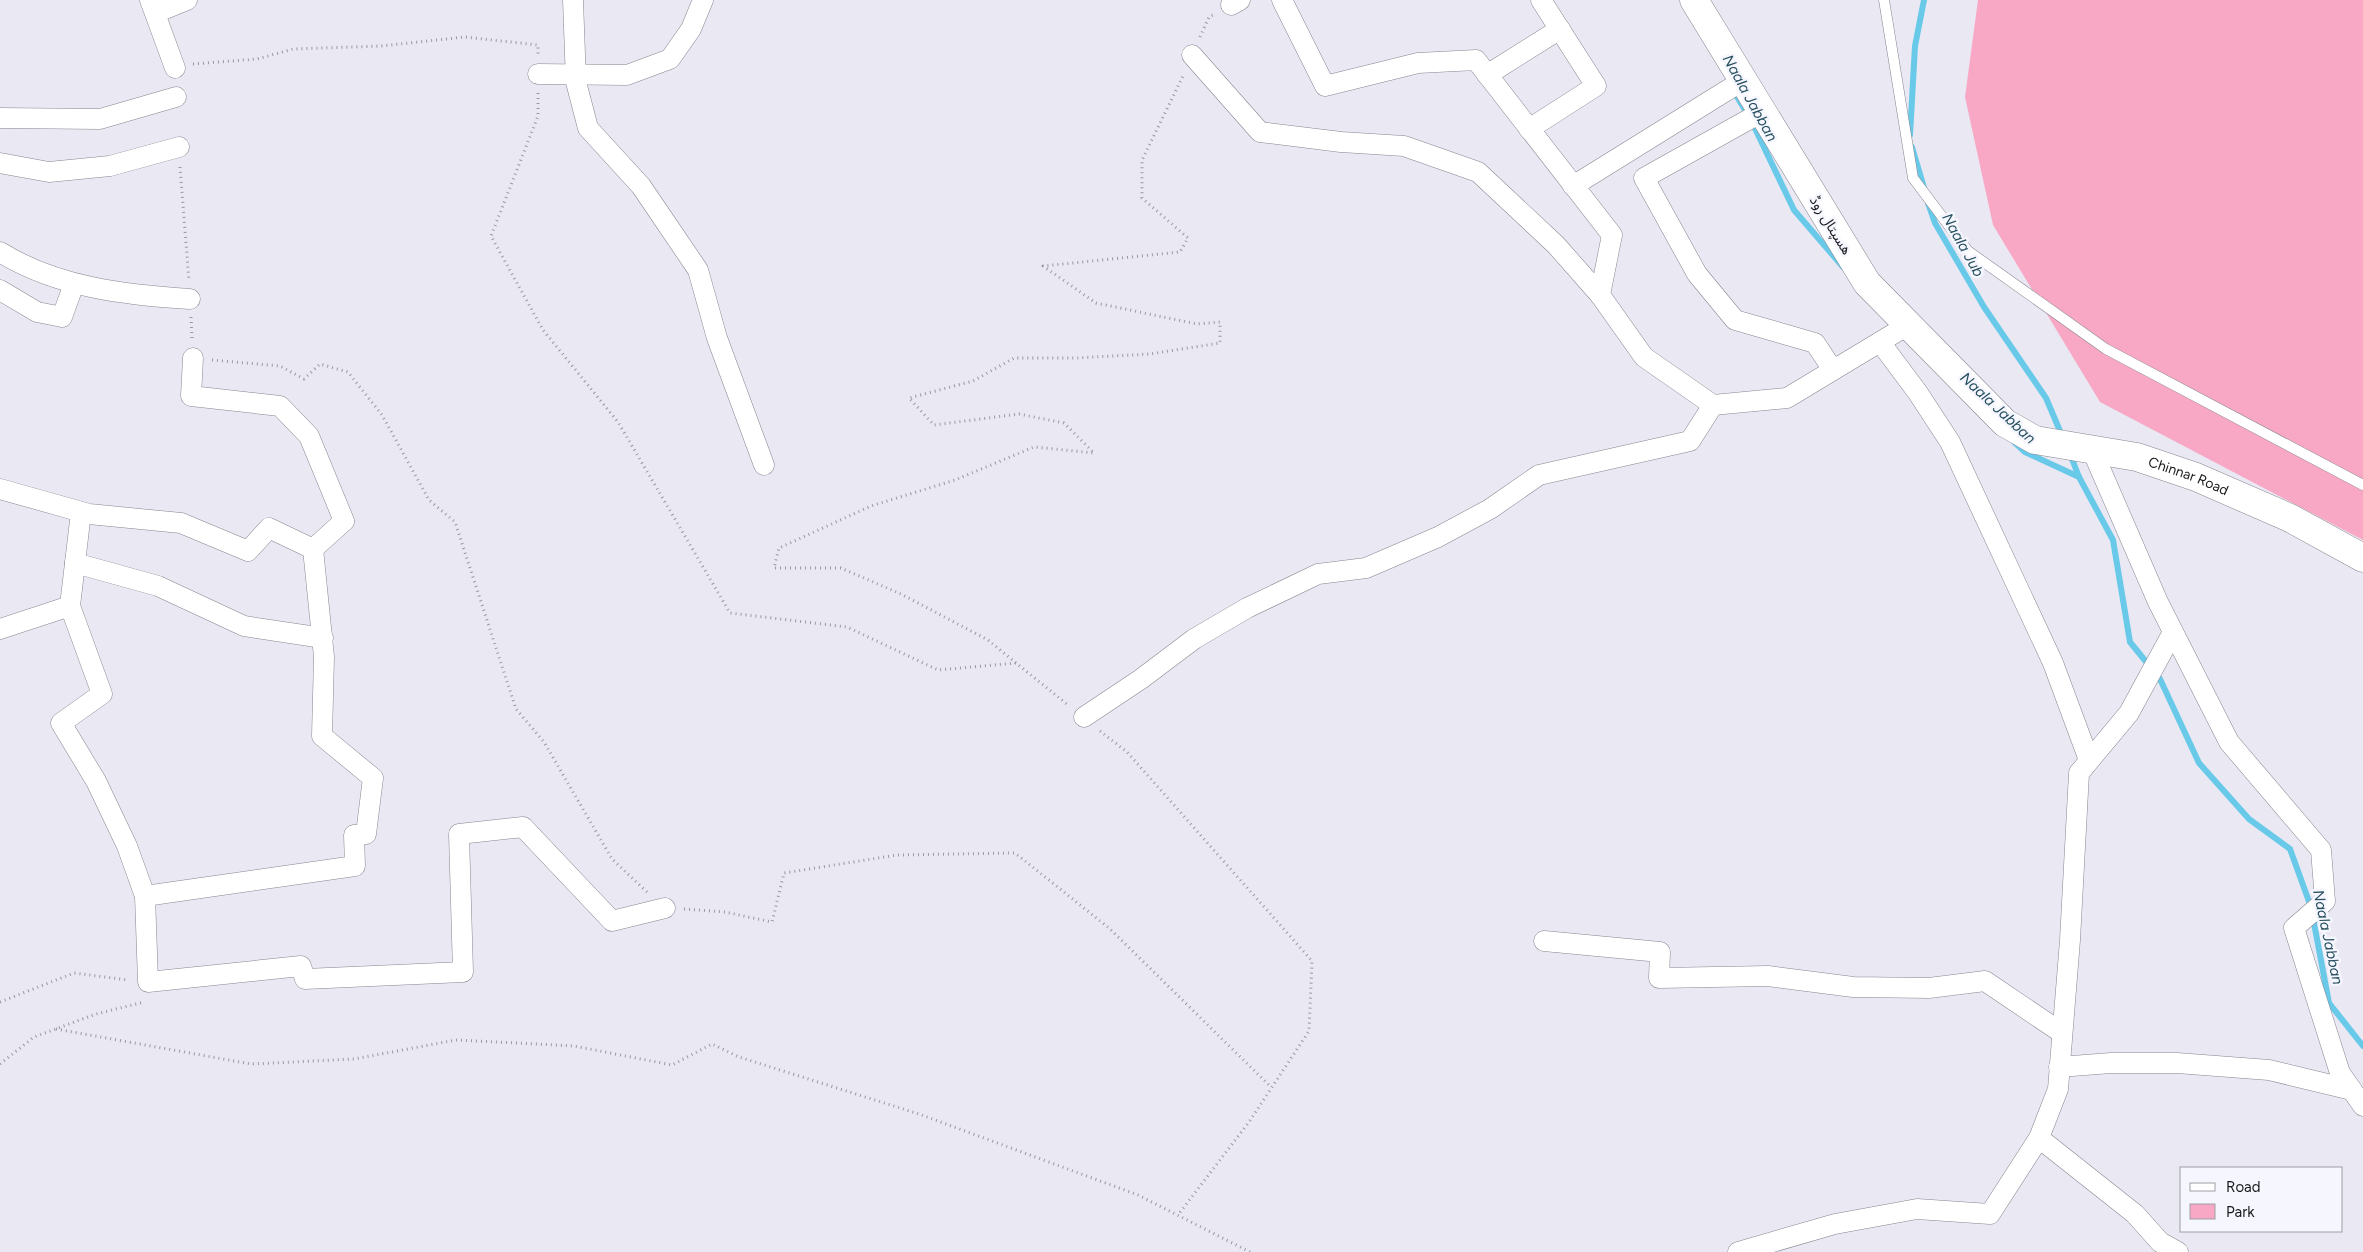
<svg xmlns="http://www.w3.org/2000/svg" width="2363" height="1252" viewBox="0 0 2363 1252" font-family="Figtree,'Noto Sans Arabic',sans-serif">
<style>
.green{fill:#f8a8c4}
.lines{fill:none;stroke-linecap:round;stroke-linejoin:round}
.stream{stroke:#68c9e9;stroke-width:6}
.service-casing{stroke:#878690;stroke-width:11}
.minor-casing{stroke:#878690;stroke-width:21}
.secondary-casing{stroke:#878690;stroke-width:29}
.path{stroke:#9a99a1;stroke-width:3;stroke-dasharray:1 4;stroke-linecap:butt}
.service{stroke:#fff;stroke-width:10}
.minor{stroke:#fff;stroke-width:20}
.secondary{stroke:#fff;stroke-width:28}
.labels{text-anchor:middle;stroke-width:5;stroke-linejoin:round;paint-order:stroke}
.street-label{font-size:14px;fill:#19191c;stroke:#f6f6ff}
.water-label{font-size:15px;font-style:italic;fill:#26505f;stroke:#f6f6ff}
</style>
<rect width="100%" height="100%" fill="#e9e8f3"/>
<polygon class="green" points="1978,0 2363,0 2363,540 2100,402 1993,225 1965,97"/>
<g class="lines">
<g class="stream">
<polyline points="1733,90 1751,120 1794,210 1843,267"/>
<polyline points="1910,135 1915,46 1924,0"/>
<polyline points="1912,147 1925,191"/>
<polyline points="1928,203 1935,223 1984,307 2046,398 2063,438"/>
<polyline points="2014,442 2025,452 2079,477 2113,540 2130,642 2160,679 2199,763 2249,819 2290,849 2311,907 2329,1003 2363,1046"/>
<polyline points="2070,454 2079,477"/>
</g>
<defs>
<polyline id="service" points="1884,0 1913,178 1968,251 2106,349 2363,485"/>
<g id="minor">
<polyline points="150,0 175,68"/>
<polyline points="573,0 576,82 588,128 641,186 698,270 717,338 764,465"/>
<polyline points="1282,0 1325,86 1418,63 1476,60 1612,235 1600,295 1644,357 1713,405 1787,398 1908,325"/>
<polyline points="1231,5 1240,0"/>
<polyline points="155,13 187,0"/>
<polyline points="1192,55 1260,132 1341,142 1404,146 1478,172 1556,245 1600,295"/>
<polyline points="538,74 627,75 670,59 691,29 703,0"/>
<polyline points="1487,75 1560,29"/>
<polyline points="1762,112 1644,178 1697,274 1735,320 1815,343 1833,370"/>
<polyline points="0,118 100,119 176,97"/>
<polyline points="1529,129 1596,86 1541,0"/>
<polyline points="0,163 49,172 110,166 179,147"/>
<polyline points="1573,186 1742,81"/>
<path d="M0 252C56 287 125 295 190 299"/>
<polyline points="0,290 37,312 62,317 74,284"/>
<polyline points="1880,342 1918,393 1950,442 2053,663 2089,760"/>
<polyline points="2092,450 2158,602 2229,742 2321,850 2325,901 2294,928 2340,1073 2363,1106"/>
<polyline points="0,489 89,514 181,523 248,551 269,528 313,549 344,521 309,436 280,406 191,396 193,358"/>
<polyline points="313,549 324,657 322,736 373,778 366,834 354,835 355,866 145,896 148,982 301,966 305,979 463,972 459,834 523,827 612,921 665,908"/>
<polyline points="75,563 158,586 244,626 323,638"/>
<polyline points="70,606 102,694 61,723 96,781 127,846 145,896"/>
<polyline points="0,629 70,606 81,512"/>
<polyline points="1084,717 1141,679 1194,639 1247,608 1318,574 1366,568 1438,537 1490,509 1539,475 1690,441 1713,405"/>
<polyline points="1544,941 1660,952 1659,978 1768,976 1853,987 1929,988 1985,981 2062,1033"/>
<polyline points="2059,1067 2111,1063 2177,1063 2269,1070 2352,1090"/>
<polyline points="2039,1138 2135,1214 2160,1242 2178,1252"/>
<polyline points="1738,1252 1835,1224 1917,1209 1990,1214 2039,1138 2058,1089 2070,940 2079,773 2129,713 2173,632"/>
</g>
<g id="secondary">
<path id="s1" d="M1694 0 1867 283 2005 423 2035 440 2137 457 2196 477 2290 518 2363 558"/>
</g>
</defs>
<use href="#service" class="service-casing"/>
<use href="#minor" class="minor-casing"/>
<use href="#secondary" class="secondary-casing"/>
<g class="path">
<polyline points="1200,37 1209,17 1215,14"/>
<polyline points="193,64 257,59 293,49 381,46 465,37 538,45 538,54"/>
<polyline points="538,93 538,116 491,236 543,330 618,422 730,613 847,627 938,670 1016,663 1068,705"/>
<polyline points="180,167 189,281"/>
<polyline points="191,317 192,338"/>
<polyline points="212,360 280,366 304,379 320,364 348,372 382,415 429,500 455,522 516,709 544,742 612,859 648,893"/>
<polyline points="1016,663 988,640 903,595 841,568 774,568 779,548 871,506 955,480 1034,447 1094,453 1064,423 1019,414 934,425 909,398 973,381 1014,358 1076,358 1150,354 1220,343 1220,322 1197,324 1096,303 1043,266 1180,252 1188,238 1142,198 1142,160 1184,74"/>
<polyline points="1100,731 1127,752 1312,961 1309,1031 1249,1122 1178,1215"/>
<polyline points="684,909 725,912 772,922 784,873 897,855 1015,853 1109,928 1271,1087"/>
<polyline points="0,1002 74,973 128,980"/>
<polyline points="56,1029 251,1064 354,1059 456,1040 574,1046 672,1065 712,1044 739,1057 919,1114 1138,1195 1250,1252"/>
<polyline points="0,1064 34,1037 96,1014 144,1002"/>
</g>
<use href="#service" class="service"/>
<use href="#minor" class="minor"/>
<use href="#secondary" class="secondary"/>
</g>
<g class="labels">
<g class="street-label">
<text transform="translate(1831 225) rotate(58)" y="5">ھسپتال روڈ</text>
<text dy="5" stroke="none"><textPath href="#s1" startOffset="721">Chinnar Road</textPath></text>
</g>
<g class="water-label">
<text transform="translate(1750 98) rotate(61)" y="5">Naala Jabban</text>
<text transform="translate(1963 245) rotate(61)" y="5">Naala Jub</text>
<text transform="translate(1998 408) rotate(43)" y="5">Naala Jabban</text>
<text transform="translate(2328 937) rotate(78)" y="5">Naala Jabban</text>
</g>
</g>
<rect x="2180" y="1167" width="162" height="65" fill="#f6f6ff" stroke="#9e9ea4"/>
<rect x="2190" y="1183" width="25" height="8" fill="#ffffff" stroke="#9e9ea4"/>
<text x="2226" y="1192" font-size="15" fill="#19191c">Road</text>
<rect x="2190" y="1204" width="25" height="15" fill="#f8a8c4" stroke="#9e9ea4"/>
<text x="2226" y="1217" font-size="15" fill="#19191c">Park</text>
</svg>
